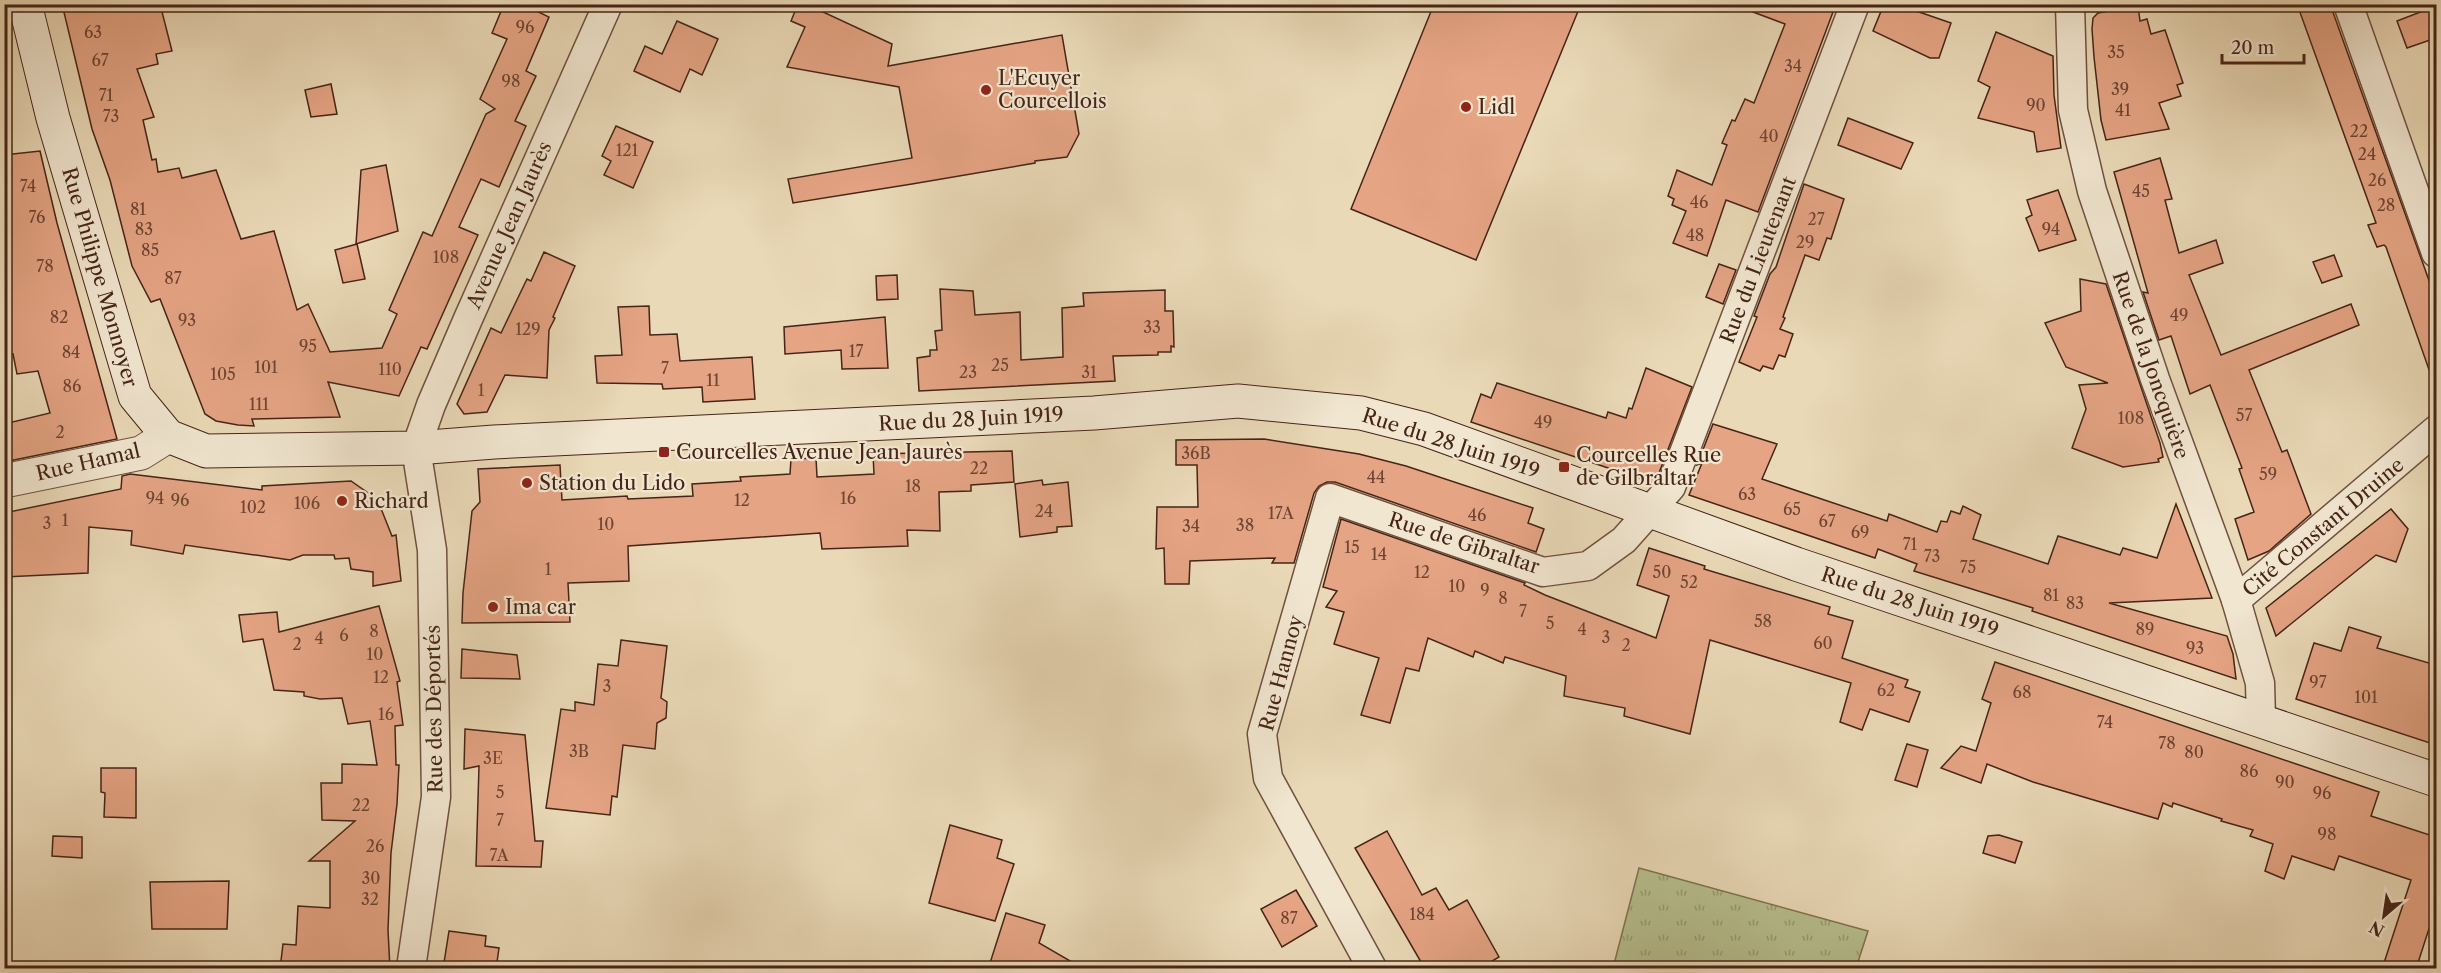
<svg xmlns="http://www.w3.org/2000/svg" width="2441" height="973" viewBox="0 0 2441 973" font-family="'Libre Caslon Text',serif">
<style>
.grass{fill:url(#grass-tufts);stroke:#7e7252;stroke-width:1.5}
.building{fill:#e5a484;stroke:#462417;stroke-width:1.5}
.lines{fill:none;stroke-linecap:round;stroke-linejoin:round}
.minor-casing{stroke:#6f513f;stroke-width:31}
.tertiary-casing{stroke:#6f513f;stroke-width:35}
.secondary-casing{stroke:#462417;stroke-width:35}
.minor{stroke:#f1e6d0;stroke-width:28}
.tertiary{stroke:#f1e6d0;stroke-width:33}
.secondary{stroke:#f1e6d0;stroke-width:33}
.poi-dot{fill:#8f2418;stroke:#f1e6d0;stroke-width:2}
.labels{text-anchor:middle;stroke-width:4.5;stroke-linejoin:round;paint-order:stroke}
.number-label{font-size:16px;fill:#6e4432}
.poi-label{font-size:20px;fill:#462417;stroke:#f1e6d0;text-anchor:start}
.street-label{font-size:20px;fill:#462417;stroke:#f1e6d0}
</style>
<defs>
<pattern id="grass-tufts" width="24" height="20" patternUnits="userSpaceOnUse" patternTransform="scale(1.5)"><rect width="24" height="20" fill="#b7bf8e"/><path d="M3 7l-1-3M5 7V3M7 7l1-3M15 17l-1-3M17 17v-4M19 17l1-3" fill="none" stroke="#979b73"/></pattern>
</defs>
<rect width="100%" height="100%" fill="#ead9b7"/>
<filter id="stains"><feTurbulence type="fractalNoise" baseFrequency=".00333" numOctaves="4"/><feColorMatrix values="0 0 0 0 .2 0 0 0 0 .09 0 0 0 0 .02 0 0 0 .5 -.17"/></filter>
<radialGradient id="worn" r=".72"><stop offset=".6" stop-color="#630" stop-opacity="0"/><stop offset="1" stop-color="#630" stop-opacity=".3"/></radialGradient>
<polygon class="grass" points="1639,868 1868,931 1856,968 1613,968"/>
<g class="building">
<polygon points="62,4 160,4 172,51 156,54 158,64 137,69 154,117 143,120 152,160 156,159 158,172 179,168 182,178 216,170 241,239 274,231 297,310 308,304 330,352 382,348 397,314 389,310 423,232 432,236 486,114 495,109 480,99 507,39 492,33 504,4 522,4 549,17 526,71 536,76 515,121 526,126 499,187 481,179 459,227 478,235 427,349 421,347 399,396 328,382 340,417 252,419 254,426 238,425 216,421 205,414 160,299 151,302 132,266 110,180 92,129"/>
<polygon points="798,4 806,4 892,44 888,66 1062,35 1079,134 1067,157 1035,161 1035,163 912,184 793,203 788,179 912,158 899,87 787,67 805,27 791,21"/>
<polygon points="1434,4 1581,4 1476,260 1351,209"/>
<polygon points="1738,4 1836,4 1758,212 1726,200 1707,256 1673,243 1686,211 1672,205 1674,199 1668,196 1677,170 1712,185 1727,145 1722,143 1732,120 1735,121 1745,99 1754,103 1785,24 1737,6"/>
<polygon points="1884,4 1896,4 1951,23 1939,58 1930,58 1873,31"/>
<polygon points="2297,4 2330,4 2436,300 2436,381 2433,381 2386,247 2384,245 2377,247 2368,225 2376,223"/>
<polygon points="2138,6 2140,21 2147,19 2151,34 2165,30 2183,83 2177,85 2181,96 2159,103 2169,129 2106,140 2101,120 2094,57 2092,29 2093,18 2098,13"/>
<polygon points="2436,6 2436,38 2407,48 2397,21"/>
<polygon points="677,21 718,39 702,75 690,69 680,92 634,71 645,46 662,54"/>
<polygon points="1996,32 2053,56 2054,95 2061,148 2037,152 2034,132 1978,118 1990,87 1978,81"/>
<polygon points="331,84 337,114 311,117 305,90"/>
<polygon points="1848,118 1913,143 1901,169 1838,145"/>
<polygon points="616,126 653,142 633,188 604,175 611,161 602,156"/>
<polygon points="40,151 57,223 117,439 4,462 4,424 50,413 38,371 17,374 13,354 4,356 4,155"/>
<polygon points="2160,158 2172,199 2165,200 2179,253 2216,240 2223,263 2189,275 2221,355 2351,304 2359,325 2249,370 2282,452 2287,450 2311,514 2269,551 2248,560 2235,519 2254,512 2239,469 2242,468 2210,385 2190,394 2171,336 2159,340 2143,292 2148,293 2114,172"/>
<polygon points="386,165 398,231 356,244 361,170"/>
<polygon points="1804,184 1844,199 1831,239 1827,238 1819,260 1805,255 1783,317 1785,318 1780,329 1793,334 1785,357 1779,355 1773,369 1763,366 1760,371 1739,362 1757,317 1754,316 1770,274 1776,267"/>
<polygon points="2058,190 2076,240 2039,251 2026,218 2032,215 2027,200"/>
<polygon points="357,244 365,279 343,283 335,250"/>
<polygon points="544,252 575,266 553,317 555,318 549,330 547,378 505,375 487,412 464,414 457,404 491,328 501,333 527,279 531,281"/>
<polygon points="2334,255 2342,276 2322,283 2313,262"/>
<polygon points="1719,264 1736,270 1723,304 1706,297"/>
<polygon points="897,275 898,299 877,300 876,276"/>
<polygon points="2080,279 2106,284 2160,443 2163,457 2158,459 2159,462 2123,467 2072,448 2086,409 2079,385 2108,383 2066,367 2045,323 2081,311"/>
<polygon points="940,289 973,291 975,315 1020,312 1021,360 1063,357 1062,308 1084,306 1083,293 1165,290 1165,311 1173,311 1174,347 1171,346 1171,352 1158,352 1158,355 1113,356 1115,381 919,391 917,358 930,356 930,350 937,350 935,331 942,330"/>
<polygon points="649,306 650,335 677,334 680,361 752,357 755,399 703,402 702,387 663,389 662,384 597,383 595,356 622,355 618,307"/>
<polygon points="885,317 888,368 842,369 841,350 785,354 784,327"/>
<polygon points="1646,368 1692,387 1657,478 1653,483 1471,422 1481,394 1491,398 1497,383 1606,418 1608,412 1626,418 1629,408 1632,409"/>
<polygon points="1713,424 1777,444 1762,479 1887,521 1889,514 1937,532 1941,521 1947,522 1951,511 1960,514 1963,506 1981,515 1973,539 2048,564 2058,536 2120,555 2123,548 2157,558 2176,504 2212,598 2109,603 2227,636 2233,654 2236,679 2032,611 2033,608 1914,571 1917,564 1878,549 1875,558 1689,495 1702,463 1697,465"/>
<polygon points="1264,439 1359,454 1406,466 1533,508 1528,523 1544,529 1536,552 1335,482 1327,482 1319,486 1314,493 1294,563 1272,563 1275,558 1190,561 1189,584 1165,584 1164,548 1156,549 1157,507 1198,507 1197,465 1176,465 1176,440"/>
<polygon points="1012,451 1014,482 971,485 971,491 939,492 940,531 907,530 908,546 822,549 820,533 628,546 629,581 568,583 570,622 462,623 463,593 472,511 480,502 478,469 560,465 562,500 627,496 628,499 693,496 692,484 741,481 740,477 790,474 791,459 816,458 817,477 874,474 873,454"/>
<polygon points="130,474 262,490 262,486 351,481 371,495 382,511 392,536 396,535 401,581 373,586 373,572 351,569 349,558 335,559 334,555 303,555 290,560 185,545 183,554 131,545 132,531 89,527 88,573 4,577 4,513 121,489 122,476"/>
<polygon points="1042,480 1043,485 1068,482 1072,526 1057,527 1057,532 1020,537 1015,484"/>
<polygon points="2391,509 2408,529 2396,562 2376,555 2276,636 2266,608"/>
<polygon points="1341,519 1525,583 1524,585 1545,595 1656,638 1669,596 1637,585 1649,548 1705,566 1704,569 1830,607 1828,614 1853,621 1842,658 1908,680 1905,687 1920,692 1909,722 1870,709 1862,730 1840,722 1851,683 1710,640 1690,734 1624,716 1625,708 1564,696 1566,676 1505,657 1503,663 1475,651 1473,657 1428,638 1419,671 1406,668 1390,723 1361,715 1379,658 1334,644 1344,612 1326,607 1337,591 1323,587"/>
<polygon points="379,606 400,681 397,682 403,725 395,726 396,765 399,765 397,804 391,853 388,930 390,969 280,969 283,944 296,945 298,906 330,908 330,861 309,861 355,821 322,820 321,783 342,783 342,764 377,765 370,721 348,724 342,698 320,699 304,696 304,692 274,690 263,639 243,642 239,615 277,612 279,632"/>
<polygon points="2349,627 2381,637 2377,648 2436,665 2436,745 2296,699 2314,643 2341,651"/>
<polygon points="621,640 667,646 661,698 667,702 666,718 657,723 655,749 623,745 617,797 612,796 610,815 546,808 561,709 575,711 575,702 594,705 598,664 618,666"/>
<polygon points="462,649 517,655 520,679 461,678"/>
<polygon points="1995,662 2379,792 2371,816 2436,837 2436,907 2416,969 2382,969 2411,880 2339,856 2334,870 2292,856 2284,879 2265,871 2273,844 2250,836 2253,830 2221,821 2222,819 2173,803 2172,807 2163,803 2158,819 2033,782 1987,764 1981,783 1941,768 1961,746 1976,751 1991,703 1982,699"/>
<polygon points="465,729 525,735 535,841 543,841 541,867 476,866 479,766 464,769"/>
<polygon points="1907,744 1928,750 1917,787 1895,780"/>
<polygon points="101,768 136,768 136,818 104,817 105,793 101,792"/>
<polygon points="950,825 1002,840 997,858 1014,864 995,921 929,903"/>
<polygon points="1387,831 1422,895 1436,888 1449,910 1467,900 1499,957 1479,969 1425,969 1355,848"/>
<polygon points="1999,835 2022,842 2015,863 1983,853 1988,836"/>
<polygon points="53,836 82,837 82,858 52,856"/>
<polygon points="229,881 227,929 152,929 150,882"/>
<polygon points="1296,890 1317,926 1282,947 1261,909"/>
<polygon points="1006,913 1045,925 1039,943 1084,969 1007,969 990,963"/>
<polygon points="449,931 486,936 485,946 499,948 496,969 443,969"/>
</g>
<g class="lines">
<defs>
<g id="minor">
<polyline points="2070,4 2073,110 2092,191 2155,379 2236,600 2260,683 2261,719"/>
<polyline points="2348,4 2436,253"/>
<polyline points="2236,600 2436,430"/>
<polyline points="411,968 436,797 432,550 416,448 431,405 468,319 608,4"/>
<polyline points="1372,968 1268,778 1262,734 1330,498 1543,572 1588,566 1624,540 1671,487 1855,4"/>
</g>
<polyline id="tertiary" points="4,481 141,453 168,436"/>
<polyline id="secondary" points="25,4 53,118 135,396 168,436 206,451 416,448 494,442 1094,413 1238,401 1361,413 1424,429 1796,564 2436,780"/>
</defs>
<use href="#minor" class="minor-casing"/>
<use href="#tertiary" class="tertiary-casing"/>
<use href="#secondary" class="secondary-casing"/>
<use href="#minor" class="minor"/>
<use href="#tertiary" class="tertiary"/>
<use href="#secondary" class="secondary"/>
</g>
<g class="poi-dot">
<circle cx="986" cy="90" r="6"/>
<circle cx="1466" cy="107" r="6"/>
<rect x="658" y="446" width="12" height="12" rx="3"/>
<rect x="1558" y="461" width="12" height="12" rx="3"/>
<circle cx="527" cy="483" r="6"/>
<circle cx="342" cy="501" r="6"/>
<circle cx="493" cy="607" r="6"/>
</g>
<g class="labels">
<g class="number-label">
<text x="525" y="33">96</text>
<text x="93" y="38">63</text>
<text x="2116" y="58">35</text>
<text x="100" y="66">67</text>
<text x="1793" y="72">34</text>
<text x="511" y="87">98</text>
<text x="2120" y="95">39</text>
<text x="106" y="101">71</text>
<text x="2036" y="111">90</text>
<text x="2123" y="116">41</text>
<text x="111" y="122">73</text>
<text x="2359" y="137">22</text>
<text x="1769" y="142">40</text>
<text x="627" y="156">121</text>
<text x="2367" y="160">24</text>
<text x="2377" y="186">26</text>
<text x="28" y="192">74</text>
<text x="2141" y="197">45</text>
<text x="1699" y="208">46</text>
<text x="2386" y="211">28</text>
<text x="138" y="215">81</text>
<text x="37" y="223">76</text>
<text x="1816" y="225">27</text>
<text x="144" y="235">83</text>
<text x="2051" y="235">94</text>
<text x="1695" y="241">48</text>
<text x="1805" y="248">29</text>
<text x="150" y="256">85</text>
<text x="446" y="263">108</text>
<text x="45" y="272">78</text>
<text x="173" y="284">87</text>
<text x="2179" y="321">49</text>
<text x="59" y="323">82</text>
<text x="187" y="326">93</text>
<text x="1152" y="333">33</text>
<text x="528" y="335">129</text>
<text x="308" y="352">95</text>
<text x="856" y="357">17</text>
<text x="71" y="358">84</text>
<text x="1000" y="371">25</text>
<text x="266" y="373">101</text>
<text x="665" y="374">7</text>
<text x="390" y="375">110</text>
<text x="968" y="378">23</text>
<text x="1089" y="378">31</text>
<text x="223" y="380">105</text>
<text x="713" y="386">11</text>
<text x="72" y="392">86</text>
<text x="481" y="396">1</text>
<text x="259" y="410">111</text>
<text x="2244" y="421">57</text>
<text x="2131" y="424">108</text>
<text x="1543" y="428">49</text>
<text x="60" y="438">2</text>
<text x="1196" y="459">36B</text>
<text x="979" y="474">22</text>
<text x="2268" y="480">59</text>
<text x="1376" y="483">44</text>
<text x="913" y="492">18</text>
<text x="1747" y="500">63</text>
<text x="155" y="504">94</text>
<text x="848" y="504">16</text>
<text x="180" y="506">96</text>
<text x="742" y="506">12</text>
<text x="307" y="509">106</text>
<text x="253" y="513">102</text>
<text x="1792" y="515">65</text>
<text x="1044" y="517">24</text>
<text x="1281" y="519">17A</text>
<text x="1477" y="521">46</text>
<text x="65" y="526">1</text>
<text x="1827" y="527">67</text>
<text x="47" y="529">3</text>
<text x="606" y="530">10</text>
<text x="1245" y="531">38</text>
<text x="1191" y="532">34</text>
<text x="1860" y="538">69</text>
<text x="1910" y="550">71</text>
<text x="1352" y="553">15</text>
<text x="1379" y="560">14</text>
<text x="1932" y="562">73</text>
<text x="1968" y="573">75</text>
<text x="548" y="575">1</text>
<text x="1422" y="578">12</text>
<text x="1662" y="578">50</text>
<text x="1689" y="588">52</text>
<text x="1457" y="592">10</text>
<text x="1485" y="596">9</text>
<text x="2051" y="601">81</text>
<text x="1503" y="604">8</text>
<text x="2075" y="609">83</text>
<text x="1523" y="617">7</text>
<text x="1763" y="627">58</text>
<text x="1550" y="629">5</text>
<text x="1582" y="635">4</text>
<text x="2145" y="635">89</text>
<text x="374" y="637">8</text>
<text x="344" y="641">6</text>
<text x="1606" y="643">3</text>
<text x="319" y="644">4</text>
<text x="1823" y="649">60</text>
<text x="297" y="650">2</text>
<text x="1626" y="651">2</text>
<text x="2195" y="654">93</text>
<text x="375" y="660">10</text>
<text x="381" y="683">12</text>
<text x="2318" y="688">97</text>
<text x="607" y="692">3</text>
<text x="1886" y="696">62</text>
<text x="2022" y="698">68</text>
<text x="2366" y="703">101</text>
<text x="386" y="720">16</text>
<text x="2105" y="728">74</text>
<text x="2167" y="749">78</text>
<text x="579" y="757">3B</text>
<text x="2194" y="758">80</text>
<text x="493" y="764">3E</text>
<text x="2249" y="777">86</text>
<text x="2285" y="788">90</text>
<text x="500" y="798">5</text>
<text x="2322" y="799">96</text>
<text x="361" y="811">22</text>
<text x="500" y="826">7</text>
<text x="2327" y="840">98</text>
<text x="375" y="852">26</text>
<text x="499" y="861">7A</text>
<text x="371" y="884">30</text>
<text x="370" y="905">32</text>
<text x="1422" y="920">184</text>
<text x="1289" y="924">87</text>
</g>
<g class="poi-label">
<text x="998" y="85">L'Ecuyer<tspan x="998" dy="23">Courcellois</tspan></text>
<text x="1478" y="114">Lidl</text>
<text x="676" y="459">Courcelles Avenue Jean Jaurès</text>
<text x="1576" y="462">Courcelles Rue<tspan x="1576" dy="23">de Gilbraltar</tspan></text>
<text x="539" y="490">Station du Lido</text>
<text x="354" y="508">Richard</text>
<text x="505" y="614">Ima car</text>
</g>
<g class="street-label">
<text transform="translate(509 225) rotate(-66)" y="7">Avenue Jean Jaurès</text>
<text transform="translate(1758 260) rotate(-69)" y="7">Rue du Lieutenant</text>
<text transform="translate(100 277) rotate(74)" y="7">Rue Philippe Monnoyer</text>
<text transform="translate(2151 365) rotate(71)" y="7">Rue de la Joncquière</text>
<text transform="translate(971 419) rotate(-3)" y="7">Rue du 28 Juin 1919</text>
<text transform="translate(1451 443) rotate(18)" y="7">Rue du 28 Juin 1919</text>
<text transform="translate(88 462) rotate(-13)" y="7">Rue Hamal</text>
<text transform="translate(2323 527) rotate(-40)" y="7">Cité Constant Druine</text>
<text transform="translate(1464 543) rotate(18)" y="7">Rue de Gibraltar</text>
<text transform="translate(1910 602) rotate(18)" y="7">Rue du 28 Juin 1919</text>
<text transform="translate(1281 673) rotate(-75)" y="7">Rue Hannoy</text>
<text transform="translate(434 709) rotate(-91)" y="7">Rue des Déportés</text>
</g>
</g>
<rect width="2441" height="973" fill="none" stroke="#ead9b7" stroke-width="24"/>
<rect x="6" y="6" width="2429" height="961" fill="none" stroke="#462417" stroke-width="3"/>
<rect x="12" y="12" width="2417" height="949" fill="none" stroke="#462417" stroke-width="1.5"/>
<g transform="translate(2384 916) rotate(209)" stroke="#f1e6d0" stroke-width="4.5" paint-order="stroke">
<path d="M0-4.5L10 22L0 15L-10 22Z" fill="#462417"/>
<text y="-9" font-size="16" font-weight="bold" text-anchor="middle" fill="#462417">N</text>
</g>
<path d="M2222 54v9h82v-9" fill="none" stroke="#462417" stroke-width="3"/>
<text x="2231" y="54" font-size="18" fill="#462417" stroke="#f1e6d0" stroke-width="4.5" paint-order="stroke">20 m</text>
<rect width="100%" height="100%" filter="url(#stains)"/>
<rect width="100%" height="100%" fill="url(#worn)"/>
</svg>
